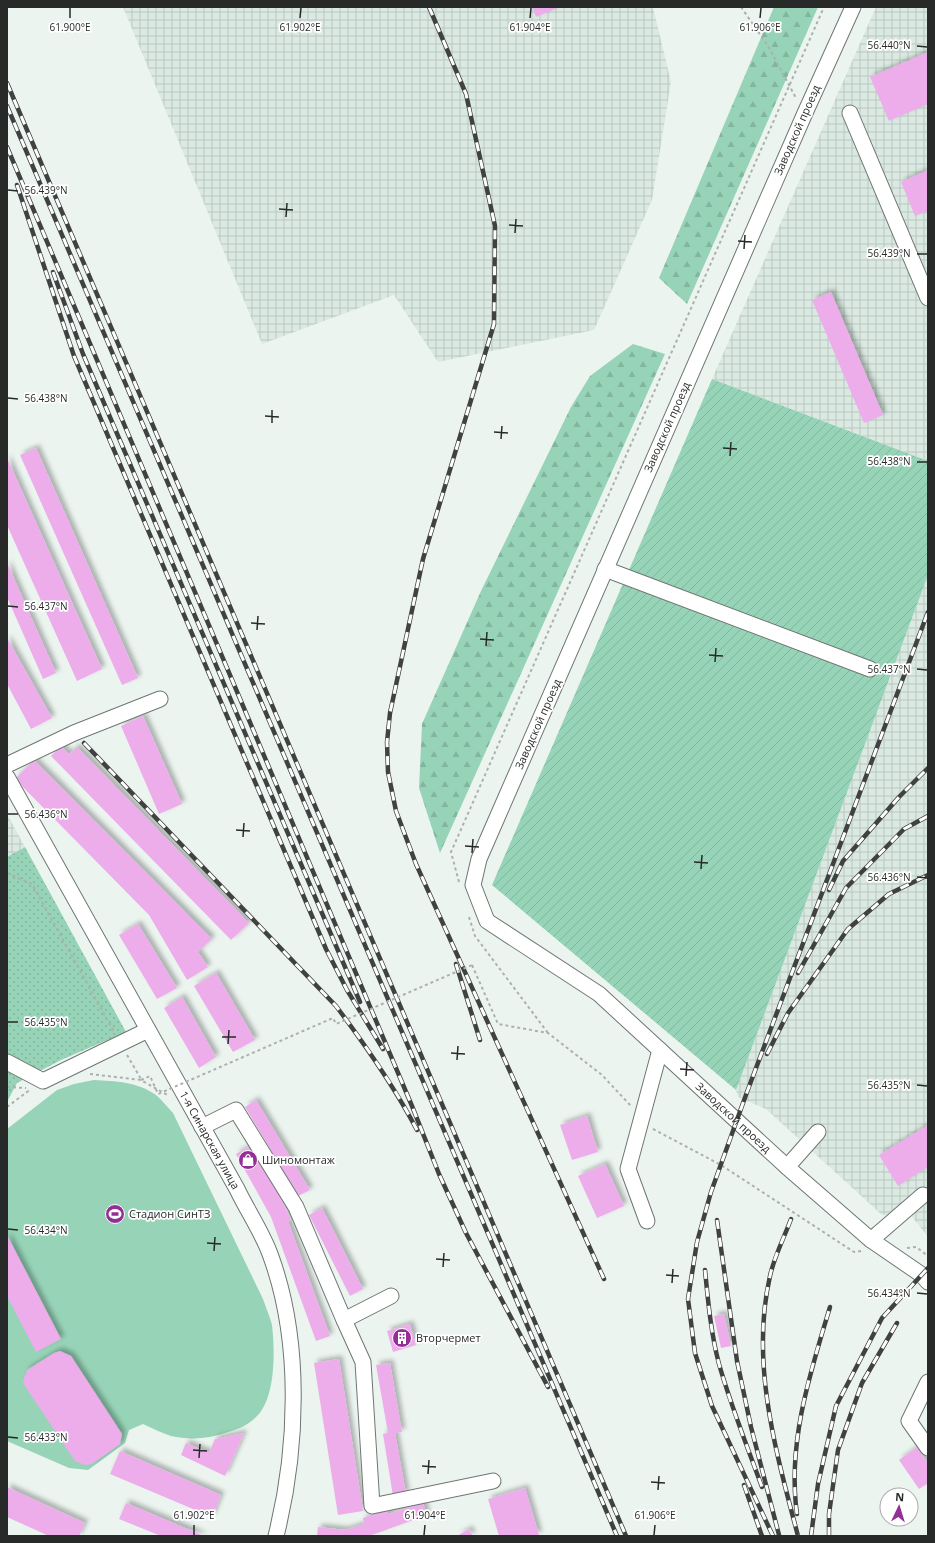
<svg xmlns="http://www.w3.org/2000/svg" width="935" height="1543" viewBox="0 0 935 1543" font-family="'Open Sans',sans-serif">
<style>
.industrial{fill:url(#industrial-grid)}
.forest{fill:url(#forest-firs)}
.park{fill:url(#park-dots)}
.garden{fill:url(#garden-furrows)}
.pitch{fill:#96d3b7}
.building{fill:#edadeb;filter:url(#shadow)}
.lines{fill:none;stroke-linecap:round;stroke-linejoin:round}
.minor-casing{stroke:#6f7672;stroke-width:17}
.path{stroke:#abb1ae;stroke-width:2;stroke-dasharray:3 3;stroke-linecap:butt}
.minor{stroke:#fff;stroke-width:15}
.rail-casing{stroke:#404241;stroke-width:4.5}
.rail{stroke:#fff;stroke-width:3;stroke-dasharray:9;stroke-linecap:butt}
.path-bridge{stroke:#abb1ae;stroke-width:2;stroke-dasharray:3 3;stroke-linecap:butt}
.ticks{fill:none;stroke:#282a29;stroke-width:1.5}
.labels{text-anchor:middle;stroke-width:3.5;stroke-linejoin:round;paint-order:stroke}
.street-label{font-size:11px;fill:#282a29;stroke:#fff}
.poi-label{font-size:11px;fill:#282a29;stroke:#fff;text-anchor:start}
.ticks-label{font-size:10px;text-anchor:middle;fill:#282a29;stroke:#fff;stroke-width:3.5;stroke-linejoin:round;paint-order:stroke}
</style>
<defs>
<pattern id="industrial-grid" width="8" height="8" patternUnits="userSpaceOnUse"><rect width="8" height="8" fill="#dae9e1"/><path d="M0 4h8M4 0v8" fill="none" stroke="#bbc8c1"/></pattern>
<pattern id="forest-firs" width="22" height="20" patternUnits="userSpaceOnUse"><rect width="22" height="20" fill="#96d3b7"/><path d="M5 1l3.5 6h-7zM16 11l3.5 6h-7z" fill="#81b59d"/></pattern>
<pattern id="park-dots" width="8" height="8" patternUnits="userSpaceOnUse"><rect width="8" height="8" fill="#96d3b7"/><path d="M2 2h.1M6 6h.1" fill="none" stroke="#81b59d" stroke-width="1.8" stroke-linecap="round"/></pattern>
<pattern id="garden-furrows" width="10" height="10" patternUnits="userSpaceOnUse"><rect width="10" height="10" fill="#96d3b7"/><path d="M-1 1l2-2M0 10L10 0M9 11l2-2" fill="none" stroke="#81b59d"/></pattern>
<filter id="shadow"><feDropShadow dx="3.5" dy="-3.5" stdDeviation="2" flood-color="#0004"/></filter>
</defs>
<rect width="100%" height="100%" fill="#ecf4f0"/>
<g class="industrial">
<polygon points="123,7 653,7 671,82 652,200 594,330 438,362 394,295 262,344"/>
<polygon points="876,7 928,7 928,461 712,379"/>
<polygon points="928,575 928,1237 910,1214 882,1215 766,1109 738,1097 736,1090"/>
<polygon points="7,814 25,847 7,857"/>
</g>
<g class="forest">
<polygon points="774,7 818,7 687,304 659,278"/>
<polygon points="633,344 665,354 440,853 419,788 422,724 481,591 571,407 590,376"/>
</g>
<polygon class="park" points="25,847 126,1032 61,1060 17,1083 7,1102 7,857"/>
<polygon class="garden" points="712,379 928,461 928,575 736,1090 492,885"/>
<path class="pitch" d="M94 1080C115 1081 138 1082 156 1095 162 1100 168 1108 173 1113L263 1299C266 1308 270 1317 272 1325 275 1351 276 1400 255 1418 247 1426 236 1430 225 1433 209 1439 188 1440 171 1436 162 1433 152 1428 143 1424L129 1430 125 1443 88 1470 69 1468 7 1441V1129L57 1090 74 1084Z"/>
<g class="building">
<polygon points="532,7 560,7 536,17"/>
<polygon points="928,52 928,104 889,121 870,77"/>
<polygon points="928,170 928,211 915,216 901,182"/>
<polygon points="831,292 883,415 864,423 812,300"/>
<polygon points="36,448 138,678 122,685 20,455"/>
<polygon points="7,458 102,669 77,681 7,525"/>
<polygon points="7,563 56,673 43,679 7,597"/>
<polygon points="7,638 52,718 31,729 7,684"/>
<polygon points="143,716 182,804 159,814 121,726"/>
<polygon points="61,746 69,754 77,747 249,923 231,940 51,756"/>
<polygon points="34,760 212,939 198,952 208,967 187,980 149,915 15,779"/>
<polygon points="138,924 177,988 157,999 119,935"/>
<polygon points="216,973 255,1040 233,1052 194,986"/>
<polygon points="182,997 216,1057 199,1068 164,1008"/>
<polygon points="256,1100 310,1190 298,1196 245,1107"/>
<polygon points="587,1116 598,1152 572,1160 560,1125"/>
<polygon points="928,1125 928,1167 898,1186 879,1155"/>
<polygon points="250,1146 286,1208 291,1220 288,1221 330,1336 316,1341 271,1217 236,1154"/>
<polygon points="605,1164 624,1206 597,1218 578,1176"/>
<polygon points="322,1208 363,1289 350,1296 309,1215"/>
<polygon points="7,1235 61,1339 36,1352 7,1296"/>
<polygon points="724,1314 731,1346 721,1348 714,1316"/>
<polygon points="410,1324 416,1345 393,1352 387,1331"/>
<polygon points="60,1351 71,1356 122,1434 120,1444 92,1464 85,1465 75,1461 25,1386 23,1381 27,1370 54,1353"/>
<polygon points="339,1359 363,1511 338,1515 314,1363"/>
<polygon points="390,1363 402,1432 395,1433 406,1494 393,1496 383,1434 388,1433 376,1365"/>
<polygon points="244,1433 225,1476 181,1455 186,1443 209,1453 215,1439"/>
<polygon points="917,1447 928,1463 928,1483 919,1489 899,1460"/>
<polygon points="120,1451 221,1495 212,1517 110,1474"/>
<polygon points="7,1487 85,1523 79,1536 49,1536 7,1517"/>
<polygon points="525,1488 539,1535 499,1536 488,1499"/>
<polygon points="126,1503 204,1536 161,1536 119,1519"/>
<polygon points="423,1503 427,1515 369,1536 317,1536 318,1527 345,1530 364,1524 363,1518 386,1509 388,1514"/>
<polygon points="469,1529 473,1536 457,1536"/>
</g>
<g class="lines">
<defs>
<g id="minor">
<path id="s1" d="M853 7 805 113 479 859 473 885 487 921 599 994 787 1167 871 1240 922 1275 928 1282"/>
<polyline points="850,113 928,298"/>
<polyline points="605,569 870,669"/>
<polyline points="7,765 74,733 160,699"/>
<path id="s2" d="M7 777 237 1189C247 1210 262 1232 270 1254 302 1340 298 1448 276 1536"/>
<polyline points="7,1062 43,1081 148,1030"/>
<polyline points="202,1127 236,1110 296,1207 344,1320 391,1296"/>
<polyline points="787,1167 818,1132"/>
<polyline points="647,1221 628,1169 660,1050"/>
<polyline points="871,1240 923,1195"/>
<polyline points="344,1320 363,1362 372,1506 493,1481"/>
<polyline points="928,1382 909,1421 928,1448"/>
</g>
</defs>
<use href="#minor" class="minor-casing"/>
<g class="path">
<polyline points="741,7 768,46 796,98"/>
<polyline points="7,873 32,884 114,1032"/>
<polyline points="459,882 451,852 824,7"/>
<polyline points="469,917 475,936 548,1033"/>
<polyline points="472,965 498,1024 548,1033 602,1075 631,1106"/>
<polyline points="127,1055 141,1079"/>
<polyline points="90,1074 141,1080 169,1096"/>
<polyline points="7,1087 26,1088"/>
<polyline points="7,1107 31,1089"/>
<polyline points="653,1129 721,1165 854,1252 862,1251"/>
<polyline points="907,1248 916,1247 928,1256"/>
</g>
<use href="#minor" class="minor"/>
<defs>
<g id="rail">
<polyline points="429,7 466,94 495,226 494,324 423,559 390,713 387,742 388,772 396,811 416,864 604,1279"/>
<polyline points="7,83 626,1536"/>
<polyline points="7,106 617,1536"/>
<polyline points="7,147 412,1106 439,1174 466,1233 548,1387"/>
<polyline points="17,185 74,356 326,949 347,990 383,1049"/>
<polyline points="53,272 83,354 360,1002"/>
<path d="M84 743 336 1006C366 1046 394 1086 417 1130"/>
<polyline points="829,890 843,861 899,797 928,768"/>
<polyline points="456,964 480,1040"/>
<polyline points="798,973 846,888 904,829 928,816"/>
<polyline points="767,1054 788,1013 848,929 889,894 928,875"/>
<path d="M791 1219C784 1238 774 1257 770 1276 750 1363 776 1452 798 1536"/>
<polyline points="717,1220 737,1361 751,1427 779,1535"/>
<path d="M705 1270C708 1301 711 1334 719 1364 731 1406 747 1446 762 1487"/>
<polyline points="744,1485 762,1536"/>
<path d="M797 1514C787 1444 810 1373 830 1307"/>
<polyline points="773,1536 712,1406 695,1353 688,1299 697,1242 711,1192 747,1092 928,612"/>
<polyline points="811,1536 818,1484 836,1406 882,1318 928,1268"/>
<polyline points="829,1536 829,1514 838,1450 862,1383 897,1323"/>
</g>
</defs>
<use href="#rail" class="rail-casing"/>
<use href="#rail" class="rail"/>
<polyline class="path-bridge" points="141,1080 150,1076 158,1094 333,1018 336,1024 472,965"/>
</g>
<path class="ticks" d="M70 18V8M300 18 301 8M530 18 531 8M760 18 761 8M917 46 927 47M8 190 18 191M279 209 293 210M286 217 287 203M509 225 523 226M515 233 516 219M738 241 752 242M744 249 745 235M917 254H927M8 398 18 399M265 416 279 417M272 423V410M494 432 508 433M501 439 502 426M723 448 737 449M730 456 731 442M917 462H927M8 606 18 607M251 623 265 624M257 630 258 616M480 639 494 640M486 646 487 632M709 655 723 656M715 662 716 648M917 669 927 670M8 814H18M236 830 250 831M243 837 244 823M465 846 479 847M472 853 473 839M694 862 708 863M701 869 702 855M917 877 927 878M8 1022H18M222 1037H236M228 1044 229 1030M451 1053 465 1054M457 1060 458 1046M680 1069 694 1070M686 1076 687 1062M917 1085 927 1086M8 1229 18 1230M207 1243 221 1244M214 1251 215 1237M436 1259 450 1260M443 1267 444 1253M666 1275 679 1276M672 1283 673 1269M917 1293 927 1294M8 1437 18 1438M193 1450 207 1451M199 1458 200 1444M422 1466 436 1467M428 1474 429 1460M651 1482 665 1483M658 1490 659 1476M194 1535V1525M424 1535 425 1525M654 1535 655 1525"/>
<defs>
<symbol id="shop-disc" viewBox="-11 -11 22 22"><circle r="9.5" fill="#942f95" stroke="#fff"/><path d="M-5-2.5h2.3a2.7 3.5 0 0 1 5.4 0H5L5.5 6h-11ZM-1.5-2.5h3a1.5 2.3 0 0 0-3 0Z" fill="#fff"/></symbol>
<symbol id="stadium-disc" viewBox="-11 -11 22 22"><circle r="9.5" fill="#942f95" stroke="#fff"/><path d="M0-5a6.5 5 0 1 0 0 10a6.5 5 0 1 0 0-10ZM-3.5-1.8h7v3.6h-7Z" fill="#fff"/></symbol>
<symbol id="building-disc" viewBox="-11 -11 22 22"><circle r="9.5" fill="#942f95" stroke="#fff"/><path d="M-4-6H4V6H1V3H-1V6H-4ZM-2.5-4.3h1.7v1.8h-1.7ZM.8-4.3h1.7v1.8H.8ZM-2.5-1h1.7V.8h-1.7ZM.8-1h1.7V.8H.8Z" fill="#fff"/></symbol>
</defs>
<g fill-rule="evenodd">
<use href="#shop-disc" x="237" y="1149" width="22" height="22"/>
<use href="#stadium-disc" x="104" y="1203" width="22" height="22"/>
<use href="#building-disc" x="391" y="1327" width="22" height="22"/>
</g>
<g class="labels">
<g class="street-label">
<text transform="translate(797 130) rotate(-66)" y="4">Заводской проезд</text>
<text transform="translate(667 427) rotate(-66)" y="4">Заводской проезд</text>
<text transform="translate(538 724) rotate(-66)" y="4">Заводской проезд</text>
<text dy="4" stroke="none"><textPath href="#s1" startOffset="1312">Заводской проезд</textPath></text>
<text dy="4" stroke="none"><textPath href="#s2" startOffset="416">1-я Синарская улица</textPath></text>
</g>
<g class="poi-label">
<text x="262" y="1164">Шиномонтаж</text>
<text x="129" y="1218">Стадион СинТЗ</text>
<text x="416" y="1342">Вторчермет</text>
</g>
</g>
<g class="ticks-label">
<text x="70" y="31">61.900°E</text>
<text x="300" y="31">61.902°E</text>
<text x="530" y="31">61.904°E</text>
<text x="760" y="31">61.906°E</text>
<text x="889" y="49">56.440°N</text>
<text x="46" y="194">56.439°N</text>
<text x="889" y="257">56.439°N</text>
<text x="46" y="402">56.438°N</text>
<text x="889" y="465">56.438°N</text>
<text x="46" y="610">56.437°N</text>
<text x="889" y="673">56.437°N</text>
<text x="46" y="818">56.436°N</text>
<text x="889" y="881">56.436°N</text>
<text x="46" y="1026">56.435°N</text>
<text x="889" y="1089">56.435°N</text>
<text x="46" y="1234">56.434°N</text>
<text x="889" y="1297">56.434°N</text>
<text x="46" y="1441">56.433°N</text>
<text x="194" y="1519">61.902°E</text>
<text x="425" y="1519">61.904°E</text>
<text x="655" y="1519">61.906°E</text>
</g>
<rect width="935" height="1543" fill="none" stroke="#282a29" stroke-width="16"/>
<g transform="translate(899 1507) rotate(4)"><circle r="19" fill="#ffffff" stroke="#a9aaa9"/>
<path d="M0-3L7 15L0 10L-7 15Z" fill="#942f95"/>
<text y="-6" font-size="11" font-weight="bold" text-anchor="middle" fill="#282a29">N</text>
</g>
</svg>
